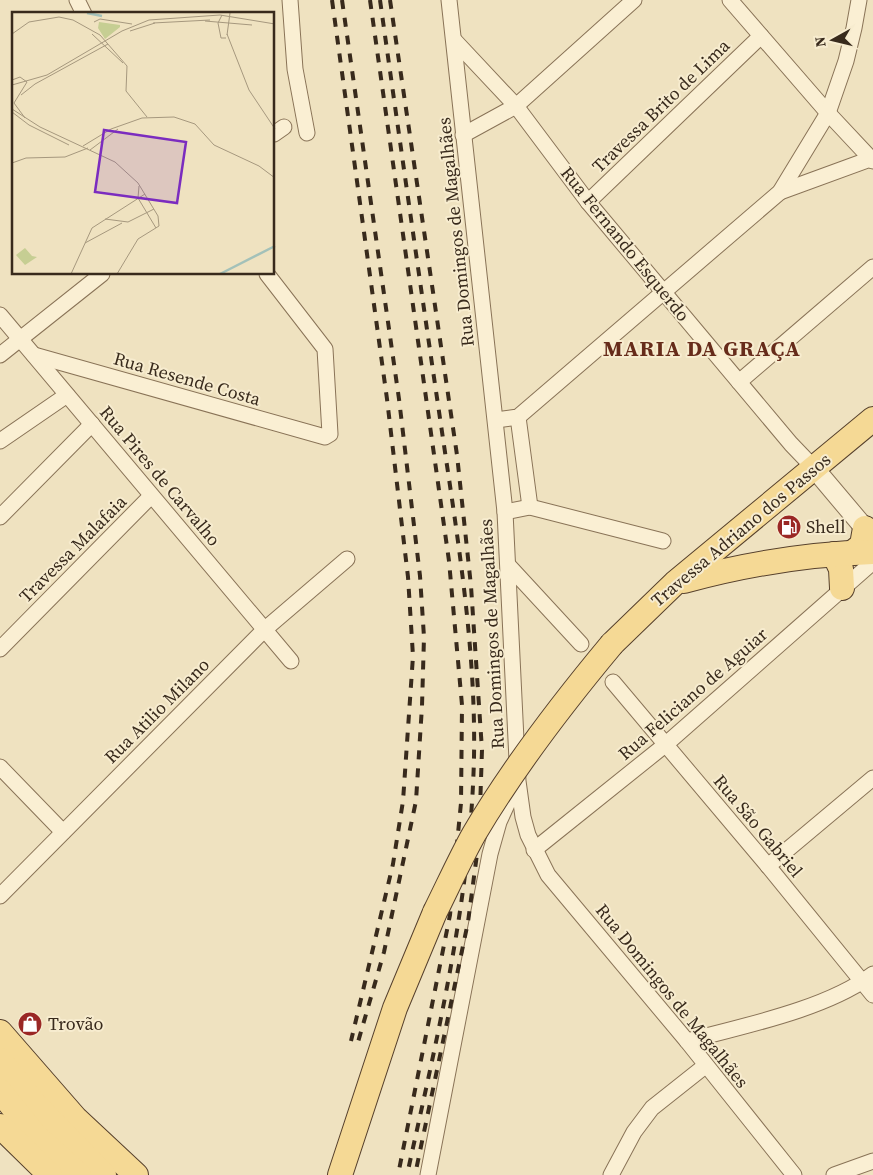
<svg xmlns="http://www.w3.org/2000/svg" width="873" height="1175" viewBox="0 0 873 1175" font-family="'Source Serif 4',serif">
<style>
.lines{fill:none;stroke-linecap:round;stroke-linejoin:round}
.minor-casing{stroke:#897357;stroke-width:17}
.tertiary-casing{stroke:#897357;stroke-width:21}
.primary-casing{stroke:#56402c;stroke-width:26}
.minor{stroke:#faefd3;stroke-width:15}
.tertiary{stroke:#faefd3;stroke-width:19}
.primary{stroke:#f5d995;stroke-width:24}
.rail{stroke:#382a1c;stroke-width:4;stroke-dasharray:9 9;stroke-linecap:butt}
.primary-bridge-casing{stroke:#56402c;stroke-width:26;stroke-linecap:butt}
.primary-bridge{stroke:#f5d995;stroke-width:24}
.labels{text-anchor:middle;stroke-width:4;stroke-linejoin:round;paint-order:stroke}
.street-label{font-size:18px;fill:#382a1c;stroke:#f7eccf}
.poi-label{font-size:18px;fill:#382a1c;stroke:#f7eccf;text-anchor:start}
.district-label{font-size:22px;font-weight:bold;letter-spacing:1px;fill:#662b1a;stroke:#f7eccf}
.inset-river{fill:none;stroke:#a3c1b9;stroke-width:2.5}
.inset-road{fill:none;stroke:#a6987e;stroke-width:1}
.view{fill:#7b2cbf;fill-opacity:0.15;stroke:#7b2cbf;stroke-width:2.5}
.inset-edge{fill:none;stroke:#382a1c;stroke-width:2.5}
</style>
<rect width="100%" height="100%" fill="#efe2c0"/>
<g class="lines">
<defs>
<g id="minor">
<polyline points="77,0 84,14"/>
<polyline points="290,0 295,69 307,133"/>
<polyline points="449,0 505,512 518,781 523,817 528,835 548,875 687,1041 794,1175"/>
<polyline points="730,0 828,113 873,161"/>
<polyline points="455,41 516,106 588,202 791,444 814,468"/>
<polyline points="274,134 284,127"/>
<polyline points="463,135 516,106 634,0"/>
<polyline points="780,192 873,158"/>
<polyline points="588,202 761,36"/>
<polyline points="0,315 291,661"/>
<polyline points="0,355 102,274"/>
<polyline points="34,355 325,437 330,434 325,349 267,274"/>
<polyline points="739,382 873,267"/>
<polyline points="518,417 530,507"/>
<polyline points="496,420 518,417 780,192 828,113 846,61 854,28 859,0"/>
<polyline points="0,441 67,395"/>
<polyline points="505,512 530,507 663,541"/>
<polyline points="0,517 92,424"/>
<polyline points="509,566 581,644"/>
<polyline points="0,649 151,496"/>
<polyline points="613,682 768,866 873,995"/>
<polyline points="0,767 63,832"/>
<polyline points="534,850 665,745 873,562"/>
<polyline points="768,866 873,778"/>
<polyline points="0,896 264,630 347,559"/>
<path d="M687 1041C743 1026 827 1009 873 974"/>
<polyline points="428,1175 490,854 499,822 515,787"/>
<polyline points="611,1175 634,1132 652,1108 705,1066"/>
<polyline points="834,1175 873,1161"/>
</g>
<polyline id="tertiary" points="814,468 873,538"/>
<g id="primary">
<polyline points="852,553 862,545 865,528"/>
<polyline points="834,554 841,569 842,588"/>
<path d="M684 581C746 564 808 554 873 552"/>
<polyline points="612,644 675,583 873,419"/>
<polyline points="0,1032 75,1118 136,1175"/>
<polyline points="0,1060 33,1102 104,1175"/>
<polyline points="0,1091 36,1136 79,1175"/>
<polyline points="0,1126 50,1175"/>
<polyline points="340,1175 395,1008 435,912"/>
</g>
</defs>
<use href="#minor" class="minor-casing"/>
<use href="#tertiary" class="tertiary-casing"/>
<use href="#primary" class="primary-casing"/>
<use href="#minor" class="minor"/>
<use href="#tertiary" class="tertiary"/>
<use href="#primary" class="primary"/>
<g class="rail">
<polyline points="332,0 387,399 408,577 413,656 403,801 393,864 351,1041"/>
<polyline points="342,0 399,399 420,576 424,637 422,706 416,801 384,952 358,1042"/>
<polyline points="370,0 449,561 462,705 461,803 450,915 398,1175"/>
<path d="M380 0C400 142 420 283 441 425 457 534 476 647 474 757 471 898 437 1038 407 1175"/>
<polyline points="390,0 457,455 471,586 482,750 479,839 468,922 415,1175"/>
</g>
<defs>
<path id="primary-bridge" d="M435 912C448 886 460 859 474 834 514 766 562 704 612 644"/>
</defs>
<use href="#primary-bridge" class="primary-bridge-casing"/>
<use href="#primary-bridge" class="primary-bridge"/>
</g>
<defs>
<symbol id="fuel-disc" viewBox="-11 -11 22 22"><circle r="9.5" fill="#9a2725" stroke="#f7eccf"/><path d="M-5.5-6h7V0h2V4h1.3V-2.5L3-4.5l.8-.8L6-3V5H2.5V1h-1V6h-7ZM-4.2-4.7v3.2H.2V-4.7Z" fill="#fff"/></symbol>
<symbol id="shop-disc" viewBox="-11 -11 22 22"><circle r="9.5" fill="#9a2725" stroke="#f7eccf"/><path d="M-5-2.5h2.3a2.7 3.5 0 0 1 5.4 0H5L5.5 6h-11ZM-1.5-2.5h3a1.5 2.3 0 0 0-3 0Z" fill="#fff"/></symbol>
</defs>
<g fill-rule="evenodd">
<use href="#fuel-disc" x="775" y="513" width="28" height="28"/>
<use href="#shop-disc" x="16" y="1010" width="28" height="28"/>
</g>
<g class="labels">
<g class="street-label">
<text transform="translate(661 106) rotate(-44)" y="6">Travessa Brito de Lima</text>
<text transform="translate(456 232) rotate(-96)" y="6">Rua Domingos de Magalhães</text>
<text transform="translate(625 244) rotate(51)" y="6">Rua Fernando Esquerdo</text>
<text transform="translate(187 379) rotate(16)" y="6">Rua Resende Costa</text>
<text transform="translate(160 476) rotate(50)" y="6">Rua Pires de Carvalho</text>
<text transform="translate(741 530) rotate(-40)" y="6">Travessa Adriano dos Passos</text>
<text transform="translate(73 549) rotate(-45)" y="6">Travessa Malafaia</text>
<text transform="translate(492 634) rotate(-93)" y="6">Rua Domingos de Magalhães</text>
<text transform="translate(693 694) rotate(-41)" y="6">Rua Feliciano de Aguiar</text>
<text transform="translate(157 711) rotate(-45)" y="6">Rua Atilio Milano</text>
<text transform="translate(758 826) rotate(50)" y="6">Rua São Gabriel</text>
<text transform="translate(672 996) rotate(51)" y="6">Rua Domingos de Magalhães</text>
</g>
<g class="poi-label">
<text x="806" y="533">Shell</text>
<text x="48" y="1030">Trovão</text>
</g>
<g class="district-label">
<text x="702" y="356">MARIA DA GRAÇA</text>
</g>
</g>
<g transform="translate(12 12)">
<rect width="262" height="262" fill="#efe2c0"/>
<path d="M87 10 108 13V15L93 27 86 16ZM13 236 20 244 25 245 13 253 4 243Z" fill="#c6ce93"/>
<path class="inset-river" d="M75 1 90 4M208 262 263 234"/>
<path class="inset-road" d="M210 3 206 11 209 26H214M193 9 240 13M82 10 88 7 120 12M141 11 198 8M118 19 143 11M0 22 17 10 47 5 61 8 88 23 115 54 114 79 135 105M80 22 111 51M215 22 237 78 263 117M215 23 218 1M0 68 8 65 15 70 2 91 13 106M0 73 35 63 110 19 137 8 208 3 263 12M9 83 23 72 96 32M0 97 28 115 103 150 126 171 146 204 147 214 126 227 105 262M0 100 17 113 57 133M71 134 99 117 130 106 162 105 183 112 202 133 247 154 263 166M78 138 106 117M0 151 14 146 53 145 76 136M127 174 126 186 144 216M93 207 116 210 142 197M73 231 110 211M59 262 80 216 133 182"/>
<path class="view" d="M92 118 174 130 165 191 83 180Z"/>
<rect width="262" height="262" class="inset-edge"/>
</g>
<g transform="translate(833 40) rotate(262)" stroke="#f7eccf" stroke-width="4" paint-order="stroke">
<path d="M0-4L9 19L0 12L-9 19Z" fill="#382a1c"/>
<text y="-8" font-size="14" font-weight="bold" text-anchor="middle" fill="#382a1c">N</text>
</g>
</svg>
